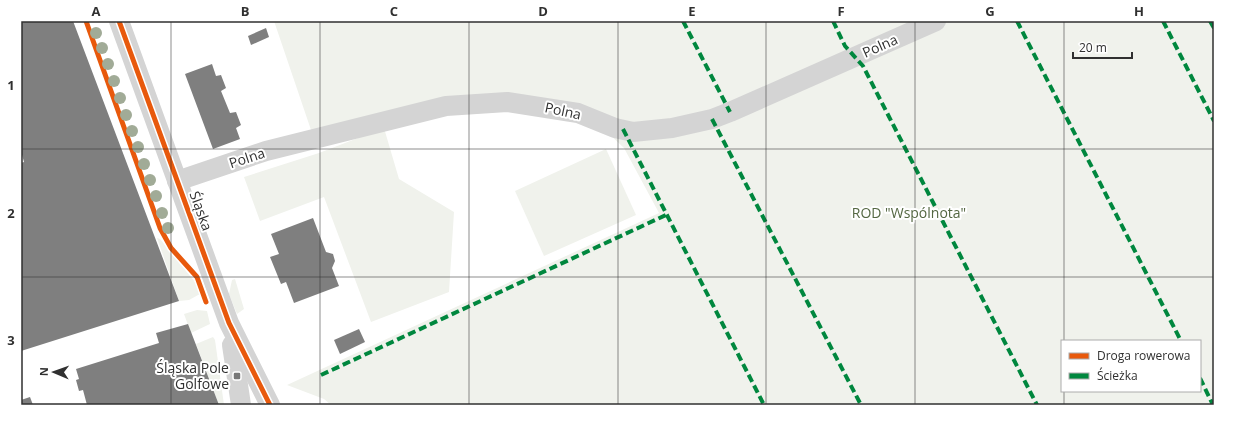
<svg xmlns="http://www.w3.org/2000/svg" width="1235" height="426" viewBox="0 0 1235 426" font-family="'Open Sans',sans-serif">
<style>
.green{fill:#f0f2ec;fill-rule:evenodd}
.building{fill:#7f7f7f}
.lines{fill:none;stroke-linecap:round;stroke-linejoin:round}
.minor{stroke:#d4d4d4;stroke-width:20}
.quiet{stroke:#00873e;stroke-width:4;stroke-dasharray:8 4;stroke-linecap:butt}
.cycleway-casing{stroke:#fff;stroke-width:8}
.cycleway{stroke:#e8590c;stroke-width:5}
.tree{fill:#a1ab97}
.grid{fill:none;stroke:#303030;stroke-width:1;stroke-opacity:0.55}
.poi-dot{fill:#787878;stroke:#fff;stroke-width:1.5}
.labels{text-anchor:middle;stroke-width:4;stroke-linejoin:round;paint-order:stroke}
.street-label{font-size:14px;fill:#303030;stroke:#fff}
.park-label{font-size:14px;fill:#546742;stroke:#fff}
.poi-label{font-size:14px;fill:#303030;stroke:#fff;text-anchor:end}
.neatline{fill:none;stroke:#303030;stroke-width:1.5}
.grid-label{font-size:13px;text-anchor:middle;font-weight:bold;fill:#303030}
</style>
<rect width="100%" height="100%" fill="#fff"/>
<g class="green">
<path d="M274 21H1214V405H331L324 399 287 385 659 213 624 148 607 132 530 96 311 130ZM1062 341H1200V391H1062Z"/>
<polygon points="384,128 399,179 454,212 449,292 371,322 324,197 260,221 244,177 319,153"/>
<polygon points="606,149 636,215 544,256 515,191"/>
<polygon points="157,238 160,239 195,282 200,294 189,300 179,301"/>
<polygon points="235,279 244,309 237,314 229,294 232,280"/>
<polygon points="197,310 207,311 210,324 191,333 184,314"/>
<polygon points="213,337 215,340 224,405 219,405 196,344"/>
</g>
<g class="building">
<polygon points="21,21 73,21 179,301 21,351 21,163 24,162 21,151"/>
<polygon points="266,28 269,37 251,45 248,36"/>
<polygon points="212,64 216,76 221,75 226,88 221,91 230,113 236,112 241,125 236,128 240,139 213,149 185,74"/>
<polygon points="313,218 326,252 333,254 335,261 332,268 339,286 294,303 286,282 281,284 270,257 279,254 271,234"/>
<polygon points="188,324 219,405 87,405 83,390 79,391 76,380 79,379 76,369 159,343 156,333"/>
<polygon points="359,329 365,342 340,354 334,340"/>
<polygon points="30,397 33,405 21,405 21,400"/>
</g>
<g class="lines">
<g class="minor">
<polyline points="119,21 229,323 270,405"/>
<polyline points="177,181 266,151 446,106 507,102 578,113 615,128 633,132 672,128 712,119 730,112 936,21"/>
<polyline points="232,345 241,405"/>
</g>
<g class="quiet">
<polyline points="683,21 730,112"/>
<polyline points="833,21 845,46 863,66 1037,405"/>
<polyline points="1017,21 1181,341"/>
<polyline points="1163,21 1214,121"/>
<polyline points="1210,21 1214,28"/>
<polyline points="712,119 861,405"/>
<polyline points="623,129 764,405"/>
<polyline points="321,375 666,215"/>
<polyline points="1200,378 1213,405"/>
</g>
<defs>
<g id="cycleway">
<polyline points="86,21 160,228 171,248 197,277 206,302"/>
<polyline points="119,21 229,323 270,405"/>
</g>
</defs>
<use href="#cycleway" class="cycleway-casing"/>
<use href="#cycleway" class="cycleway"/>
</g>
<g class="tree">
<circle cx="96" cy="33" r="6"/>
<circle cx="102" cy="48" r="6"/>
<circle cx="108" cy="64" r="6"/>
<circle cx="114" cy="81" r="6"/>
<circle cx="120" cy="98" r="6"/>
<circle cx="126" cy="115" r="6"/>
<circle cx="132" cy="131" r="6"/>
<circle cx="138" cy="147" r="6"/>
<circle cx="144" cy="164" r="6"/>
<circle cx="150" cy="180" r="6"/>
<circle cx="156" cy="196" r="6"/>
<circle cx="162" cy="213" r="6"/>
<circle cx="168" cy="228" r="6"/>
</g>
<path class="grid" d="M171 21V405M320 21V405M469 21V405M618 21V405M766 21V405M915 21V405M1064 21V341M21 149H1214M21 277H1214M1064 391V405"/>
<rect class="poi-dot" x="233" y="372" width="8" height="8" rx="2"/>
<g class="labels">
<g class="street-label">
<text transform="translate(880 46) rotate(-24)" y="5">Polna</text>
<text transform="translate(563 111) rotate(12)" y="5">Polna</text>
<text transform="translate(247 158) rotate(-18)" y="5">Polna</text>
<text transform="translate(201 211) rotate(70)" y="5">Śląska</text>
</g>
<g class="park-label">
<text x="909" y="218">ROD "Wspólnota"</text>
</g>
<g class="poi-label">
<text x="229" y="373">Śląska Pole<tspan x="229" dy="16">Golfowe</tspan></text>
</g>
</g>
<rect width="1235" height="426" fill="none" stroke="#ffffff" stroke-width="44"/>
<rect x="1061" y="340" width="140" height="52" fill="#ffffff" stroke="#acacac"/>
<rect x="1069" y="353" width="20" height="6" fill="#e8590c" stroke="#acacac"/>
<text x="1097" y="360" font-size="12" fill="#303030">Droga rowerowa</text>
<rect x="1069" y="373" width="20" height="6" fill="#00873e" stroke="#acacac"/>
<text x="1097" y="380" font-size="12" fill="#303030">Ścieżka</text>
<g transform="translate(54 372) rotate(272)" stroke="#ffffff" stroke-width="3" paint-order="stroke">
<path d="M0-3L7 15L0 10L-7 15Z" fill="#303030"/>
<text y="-6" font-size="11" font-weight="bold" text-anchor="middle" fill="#303030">N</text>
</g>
<path d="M1073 52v6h59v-6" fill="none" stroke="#303030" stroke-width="2"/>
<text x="1079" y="52" font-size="12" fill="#303030" stroke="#ffffff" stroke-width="3" paint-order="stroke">20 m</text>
<rect x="22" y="22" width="1191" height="382" class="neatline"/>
<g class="grid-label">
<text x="96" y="16">A</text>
<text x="245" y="16">B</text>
<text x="394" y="16">C</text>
<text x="543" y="16">D</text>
<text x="692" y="16">E</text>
<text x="841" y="16">F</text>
<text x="990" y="16">G</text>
<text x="1139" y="16">H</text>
<text x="11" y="90">1</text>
<text x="11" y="218">2</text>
<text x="11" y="345">3</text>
</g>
</svg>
